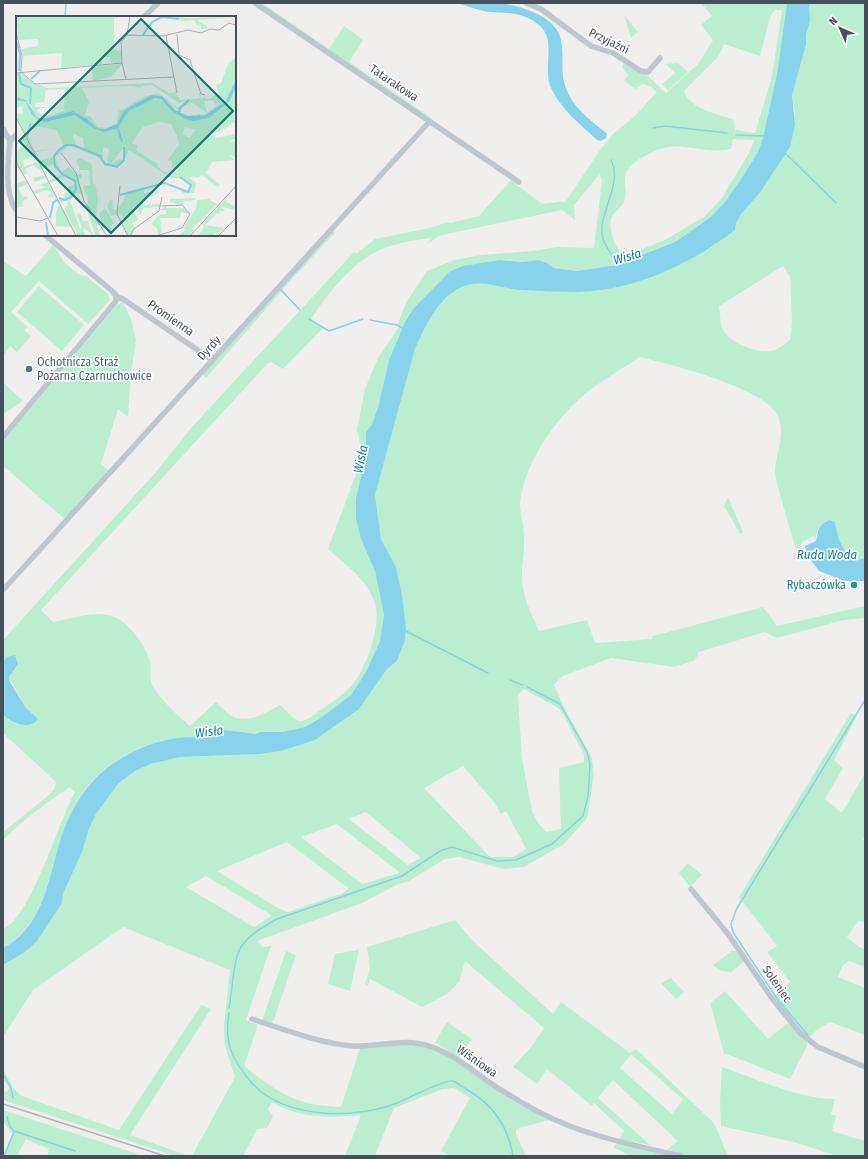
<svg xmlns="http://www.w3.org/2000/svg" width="868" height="1159" viewBox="0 0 868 1159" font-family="'Fira Sans Condensed',sans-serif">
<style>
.green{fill:#bbeed1;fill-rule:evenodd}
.water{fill:#88d3eb}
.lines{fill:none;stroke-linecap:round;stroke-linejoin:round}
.stream{stroke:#88d3eb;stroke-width:1.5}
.street{stroke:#bec7d0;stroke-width:5.5}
.rail{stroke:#b0b3b8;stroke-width:1.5}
.service-dot{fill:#5c6f8a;stroke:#fff;stroke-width:1.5}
.culture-dot{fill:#0f9aa8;stroke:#fff;stroke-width:1.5}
.labels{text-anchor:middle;stroke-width:3;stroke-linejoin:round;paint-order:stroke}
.street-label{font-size:12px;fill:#46505b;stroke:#fff}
.service-label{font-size:12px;fill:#4e5e75;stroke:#fff;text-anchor:start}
.culture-label{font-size:12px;fill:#0d838f;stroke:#fff;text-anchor:end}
.water-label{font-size:13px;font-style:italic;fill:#0c7ba0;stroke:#fff}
.inset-river{fill:none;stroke:#88d3eb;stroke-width:2}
.inset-road{fill:none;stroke:#acafb3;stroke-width:1}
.view{fill:#0f766e;fill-opacity:0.15;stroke:#0f766e;stroke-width:2}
.inset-edge{fill:none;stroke:#46505b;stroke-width:2}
</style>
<rect width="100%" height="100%" fill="#f0eeed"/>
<g class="green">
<polygon points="258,3 262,3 329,49 344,26 363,40 349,62 430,117 429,119"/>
<path d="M701 3H787L777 74 763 138 758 152 743 176 725 202 711 217 675 242 616 265 577 271 554 268 547 263 538 260 522 262 500 260 449 272 413 309 405 322 389 360 378 407 372 424 366 432V445L362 458 364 465 356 498 361 539 375 571 384 615 380 641 375 652 366 672 351 695 322 717 305 727 282 732H260L256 734C252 733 216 729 214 730 209 731 206 736 201 736 187 738 175 738 162 741 108 756 80 784 62 836 46 880 47 921 3 948V929C31 918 58 822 75 792L70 787C46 803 23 820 3 840V832L49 795 54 790 56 782 3 733V714L16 724 27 725 26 708 9 677 18 664 17 660 7 657 3 661V640L156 472 191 428 354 252 356 254 375 239 429 228 448 222 450 223 479 216 511 180 542 204 566 201 600 150 614 133 634 117 657 92 650 86 642 84 636 89 624 81 628 75 622 67 624 63 648 76 666 93 698 64 713 40 701 25 712 16ZM775 10H782L772 76 755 133 735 130 734 121 733 119C718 115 689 108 684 91L718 57 724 44 760 56 771 15ZM733 139 754 140 749 153 721 199 705 216 665 240 625 256C616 251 608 229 611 219 614 211 621 208 624 202 629 192 621 180 628 169 632 164 639 159 645 156 679 135 699 156 731 149ZM600 174 602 180 594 248 557 247 533 251 481 255 454 260 427 271 407 301 398 323 399 327 378 358 365 389 357 429 360 445 356 474 328 549C346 565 368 580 375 604 382 624 366 668 353 684 344 694 333 702 322 709 316 713 309 720 301 721 294 721 285 709 280 705 266 713 246 725 230 715 225 711 220 706 216 702L190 726C179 716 156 696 151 682 149 675 152 665 149 658 143 642 126 618 108 615 91 611 70 619 53 622L41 610 267 364 271 362 283 369 324 327 311 319C327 295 347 269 372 254 390 244 412 240 432 238L426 245 439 236 447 234 562 210 575 220 574 205Z"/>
<path d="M809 3H865V557L858 560C842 553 837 537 835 522L830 520C820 523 817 527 816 538L813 536 802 542 799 548 796 549C790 531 785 512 780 494 778 486 775 477 775 470 776 451 786 435 778 416 766 388 669 364 640 357 617 372 590 387 571 407 547 432 524 468 520 503 520 514 524 525 524 536 525 551 521 567 522 582 524 599 532 615 539 631L587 620 595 643 652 639 653 636 763 607 777 626 865 606V618L844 620 777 638 765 632 699 652 695 660 674 667 611 658 563 676 554 684 561 701 592 758 594 775 587 818 564 844 524 867 504 869 459 857 445 859 409 881 396 885 362 903 257 941 263 947 271 946 246 1020 258 1025 244 1066C278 1093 297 1106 341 1107L360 1048 410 1043 431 1048 453 1058 503 1095 549 1120 516 1129V1134L526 1156H450L441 1151 470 1098 454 1088 443 1089 394 1108 375 1156H345L361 1115C329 1118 300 1119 272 1102L268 1109 273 1116 267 1128 257 1129 243 1156H192L235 1077 225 1046 224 1026 230 970 123 927 33 990 3 1037V965L25 952 62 903 63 894 82 852 89 829 96 814 118 784 135 771 151 764 180 757 260 754 281 751 315 740 359 709 387 669 397 661 406 627 402 595 396 567 381 539 375 495 415 349C425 327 438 297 462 287 484 277 511 290 534 290 549 291 564 292 579 292 613 290 650 279 681 264 700 255 717 241 735 230L736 223 742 213 776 168 795 114 792 95 806 45V35L810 21ZM783 266 790 277 792 323 790 340C784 344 778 350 771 351 755 353 729 343 722 328 720 321 720 312 719 306ZM524 689 560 709 584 754V762L559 768 561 829 546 832 538 823 532 811 522 759 518 695ZM463 766 494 802 501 814 506 811 526 849 513 857H490L424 788ZM366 812 420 857V858L408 865 349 819ZM337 824 399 872V873L362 884 301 837ZM287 842 348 888V889L343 893 288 912 278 908 217 871ZM206 876 268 913 271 916 254 927 186 887Z"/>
<polygon points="254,5 425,120 426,122"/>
<polygon points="624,15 638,32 631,38"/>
<polygon points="678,63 688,72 668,90 662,84 675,73 666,64"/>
<polygon points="333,231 335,233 292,279 206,378 202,374"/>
<polygon points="53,245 65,263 77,273 87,277 108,294 110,300 88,324 39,281 11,312 28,327 24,330 31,336 17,352 10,346 3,356 3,261 26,276"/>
<polygon points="39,286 84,325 62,351 17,312"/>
<polygon points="123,302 131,319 136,340 131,373 128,417 118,409 101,464 109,471 65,519 3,466 3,441 116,306"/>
<polygon points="3,382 23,401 3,414"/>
<polygon points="728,497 743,532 740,534 724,506"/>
<path d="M851 713 857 716 834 760 843 768 825 799 842 813 865 773V835L863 840 865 843V922L858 921 847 937 859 947 865 949V967L849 961 842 966 838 977 865 988V1035L830 1022C819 1028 808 1034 806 1048L790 1079 724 1053 710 1003 725 991 768 1039 789 1022 785 1011 774 996 790 982 767 952 777 946 739 897Z"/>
<polygon points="688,863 702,875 690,887 679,873"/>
<path d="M455 920 472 940 553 1014 561 1002 630 1053 636 1049 714 1123 728 1156H689L666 1150 678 1141 613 1080 598 1098 650 1145 619 1139 624 1131 594 1103 592 1106 547 1069 537 1084 513 1067 531 1047 544 1028 465 961 459 982 447 994 422 1007 370 979 368 985 365 984 370 968 367 947ZM631 1054 683 1099 672 1114 620 1068Z"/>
<polygon points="359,950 350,991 328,984 335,954"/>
<polygon points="286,951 296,955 272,1025 262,1021"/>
<polygon points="732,951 737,951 745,961 731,972 721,971 713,965"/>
<polygon points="671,978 684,992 676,999 661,983"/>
<polygon points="201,1005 211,1009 130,1135 189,1156 175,1156 3,1100 3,1091 7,1092 9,1088 3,1079 3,1069 14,1089 22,1096 119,1130"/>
<polygon points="447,1022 472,1039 459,1058 435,1042"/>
<path d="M722 1067C758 1079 797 1099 835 1099L831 1114 836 1116 832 1131 865 1141V1156H837L794 1142 721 1126 720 1101Z"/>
<polygon points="3,1110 144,1156 47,1156 49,1149 26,1139 17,1156 3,1156 12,1134 3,1121"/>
<polygon points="617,1142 675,1156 632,1156 614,1148"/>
</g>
<g class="water">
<path d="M457 3C492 3 513 0 543 17 553 24 558 28 561 40 565 59 558 74 569 95 577 111 593 122 607 134L606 138 601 141 597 140C581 125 562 110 552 90 539 63 564 35 528 18 516 12 503 13 490 12 479 11 468 6 457 3Z"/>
<path d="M787 3H809L810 21 806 35V45L792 95 795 125 790 147 761 191 742 213 736 223 735 230C691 264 635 290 579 292 560 292 541 291 522 290 501 289 482 278 462 287 438 297 425 327 415 349L375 495 381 539 396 567 402 595 406 627 405 640 397 661 387 669 359 709 315 740 281 751 260 754 180 757 151 764 135 771 118 784 96 814 89 829 82 852 63 894 62 903 37 941 25 952 3 965V948C50 923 48 866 67 822 79 794 97 772 123 757 146 744 168 737 195 737 203 736 207 732 214 730 218 729 251 733 256 734L260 732H282L305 727 322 717 351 695 366 672 380 641 384 615 375 571 361 539 356 518V498L364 465 362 458 366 445V432L372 424 378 407 389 360 405 322 413 309 449 272 463 266 500 260 522 262 538 260 547 263 554 268 577 271 616 265 675 242 711 217 725 202 743 176 758 152 763 138 777 74Z"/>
<path d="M830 520 835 522C837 537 842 553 858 560L865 558V581H845L819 571 807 555 805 546 816 541C819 531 817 524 830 520Z"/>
<path d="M15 655 18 664 9 677 10 682 26 708 38 719C29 731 11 723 3 714V661L7 657Z"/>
</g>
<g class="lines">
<g class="stream">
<polyline points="65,17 66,3"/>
<polyline points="653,128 665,126 727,133"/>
<polyline points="736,135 764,136"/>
<polyline points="785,153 836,203"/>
<path d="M611 160C623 183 599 212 602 235 603 245 613 256 619 264"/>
<polyline points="281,290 300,310"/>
<polyline points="309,319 329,331 363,319"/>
<polyline points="370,320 397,325 404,329"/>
<polyline points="404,630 488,673"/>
<polyline points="510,680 522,685"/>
<path d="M229 1008C232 993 233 967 238 953 244 937 263 927 277 919L402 876 440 851 452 847 497 861 516 860 552 844 583 816 588 796 590 764 587 752 560 704 527 687"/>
<path d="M229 1013C224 1043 232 1059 251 1082 283 1119 354 1120 397 1103 407 1099 445 1079 453 1081 457 1082 462 1087 466 1089 493 1104 508 1126 513 1156"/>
<polyline points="808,1035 778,1000 733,932 731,924 737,908 865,700"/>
<polyline points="3,1074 11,1088 13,1098"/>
<polyline points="7,1117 10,1127 14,1131 75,1151"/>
<polyline points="4,1156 14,1132"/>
</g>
<g class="street">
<polyline points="255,3 519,182"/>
<polyline points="526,3 541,9 591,46 613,53 641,71 648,72 660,58"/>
<polyline points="144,17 158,3"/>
<polyline points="3,129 10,141"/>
<path d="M17 134 10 141C8 160 4 196 17 211"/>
<polyline points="116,297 123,299 212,360"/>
<polyline points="3,437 116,301 116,295 111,290 45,235"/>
<polyline points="3,590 430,121"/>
<polyline points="691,889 728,934 771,997 800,1033 818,1047 865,1067"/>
<path d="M252 1019C282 1029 322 1044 354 1046 381 1047 405 1037 432 1047 461 1057 483 1081 511 1096 535 1111 563 1125 590 1133 620 1143 651 1149 681 1156"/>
</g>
<polyline class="rail" points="3,1104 165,1156"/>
</g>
<circle class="service-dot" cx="29" cy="369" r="4"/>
<circle class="culture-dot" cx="854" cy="585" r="4"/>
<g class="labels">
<g class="street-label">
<text transform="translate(609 41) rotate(26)" y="4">Przyjaźni</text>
<text transform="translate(394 83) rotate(34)" y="4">Tatarakowa</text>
<text transform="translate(171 318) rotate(35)" y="4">Promienna</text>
<text transform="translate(209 348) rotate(-48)" y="4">Dyrdy</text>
<text transform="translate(777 984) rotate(55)" y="4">Soleniec</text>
<text transform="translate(477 1061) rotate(35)" y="4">Wiśniowa</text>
</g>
<g class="service-label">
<text x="37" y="366">Ochotnicza Straż<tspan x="37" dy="14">Pożarna Czarnuchowice</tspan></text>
</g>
<g class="culture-label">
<text x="846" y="589">Rybaczówka</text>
</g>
<g class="water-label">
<text transform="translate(627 256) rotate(-16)" y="5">Wisła</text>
<text transform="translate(360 459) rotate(-78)" y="5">Wisła</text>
<text x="827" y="559">Ruda Woda</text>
<text transform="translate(209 731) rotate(-7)" y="5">Wisła</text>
</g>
</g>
<g transform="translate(16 16)">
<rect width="220" height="220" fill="#f0eeed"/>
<path d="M98 0V33L105 35 106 46 95 47 94 41H90L85 42 86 48 45 52 46 37 7 40 6 33 22 30V23L3 24 0 1ZM155 0 170 2 220 1 181 4 191 10V13H185V10L180 9 179 4 166 5ZM220 29V64L213 81 204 90 185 100 167 98 144 79H136L115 90 101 108 89 113 81 112 71 103 57 95 26 103 19 99 13 86 0 81V58L5 57 17 67 31 72 136 67 153 77 160 76 164 84 185 82 182 78 184 76 186 83 189 80 190 83H194L202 76 200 69 205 67 212 48 219 42ZM136 69 163 87 170 85 162 92 142 77 127 81 102 96 101 107 92 112 82 111 74 100H69L73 85 66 72 115 70 125 72V70ZM49 73 48 92 19 91 20 87 28 86 30 74ZM197 84 199 89 206 86 191 97 188 85ZM176 87 180 89 190 97 177 100 164 96 166 91ZM26 92H43L50 94 29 102 20 94ZM106 48 95 61 77 65 76 51ZM220 71 218 105 220 108 217 106 209 113 195 118 200 122 220 118V122L213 126 220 125V141L212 139 220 144 196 146 190 157 204 169 202 171 186 159 182 162 177 160 173 162 180 167 178 177 160 178 167 177 164 173 173 175 175 168 167 163 153 161 113 134 108 145 101 151 89 150 82 141 53 130 39 141 45 156 53 151 61 159 65 158 66 162 62 163 66 179 61 177 54 184 64 213 66 212 61 198 64 197 67 205H72L77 220 70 213 67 214 70 220H62L48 194 52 187 50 184 45 187 43 183H49L48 178 52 177 51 171 59 168V166L50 161 34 167 33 165 46 158 38 148 27 153 0 100V97L7 98 6 90 0 92V84H5L12 88 15 97 24 105H37L55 98 81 114 98 115 113 95 132 84 142 82 165 101 175 104H185L193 102 208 91ZM143 106 155 108 162 122 163 129 151 145H156L157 153H161L162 157 155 155 153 158 141 151 142 148 127 139 120 134 122 130 116 127 127 111ZM24 111 41 114 47 129 37 141 24 145 20 136 41 132 19 135 12 119 14 113ZM169 111 180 114 173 122 167 118ZM57 118 67 122 68 133 60 130ZM87 131 93 133 91 148 87 145ZM108 131V144L103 143 95 148ZM0 103 30 162 19 166 17 162 28 159 27 156 17 149 9 153 12 157 8 159 0 145 1 134 10 129 8 126 0 128 8 121ZM18 140 21 146 8 151 7 144ZM64 142 76 148 77 168H79L82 181 80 202 84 208 81 210 84 220H80L69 189 72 188V182L67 170 74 169 73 154H64L60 145ZM9 164 12 168 2 172 7 181 11 180 12 183 6 185 7 190 0 192V168ZM32 166 39 180 34 182 32 179 36 177 31 174 19 178 17 175 30 171 24 169ZM140 168 128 174V177L141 174 143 177 128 183 127 189 146 188 144 191 127 192 125 199 119 191H116L122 204 116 207 119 212 114 219 111 218 104 205 108 204 105 198 95 200 91 190 94 184H97V193L101 194 108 184 109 176ZM209 180 176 213 178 214 173 220H163L169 214 168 211 180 192 181 184 193 183 201 188ZM179 182V184L168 185 165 189 154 186V183ZM211 182 210 190 211 186 220 191V194L206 191 209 195H203L204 198 201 197 189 209 208 212 202 219 199 217 197 220H182L188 211 186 208ZM41 183 55 211 40 210V196L43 189 40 184 37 188 35 201 34 202 37 185ZM150 190 151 192H168L173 198 165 196 164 202H144L146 216 142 218 141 212 135 208 143 199 150 198V194H144ZM89 192 98 207 94 210 98 218 96 220H93L83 198Z" fill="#bbeed1" fill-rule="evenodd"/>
<path d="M220 64V71L213 86 193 102 178 105 169 103 156 95 145 83 139 82 113 95 101 113 88 116 77 112 58 99 30 106 24 105 16 99 10 86 0 84V81L10 84 20 100 26 103 57 95 71 103 81 112 89 113 101 108 108 95 115 90 136 79 146 80 159 94 171 100 189 99 209 86Z" fill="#88d3eb"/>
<path class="inset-river" d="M127 19 136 6 146 1 163 3M0 24 4 38 3 55M3 57 5 68 15 72 14 88M15 63 24 55M163 97 164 92 173 84M102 113 106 126M11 120 15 107M43 134 50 129H58L84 140 89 148 101 151 108 144V131M43 134 38 140 39 150 46 158 59 165 60 173 55 181 49 184 43 182M104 179 149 167 172 176 175 169 164 161M34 202 37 187 41 184M30 206 32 220"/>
<path class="inset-road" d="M0 16 6 40 5 56M161 18 163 39 174 44 185 78 189 79M111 19 114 0M150 20 161 77M106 47 110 64M5 56 19 68 158 61M0 57 106 47 105 26 111 19 147 20 172 14 185 17 194 13 203 14 213 7 220 9M0 101 60 220M45 137 60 157 68 185 91 220M0 146 42 220M104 170 101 198 112 220M0 201 24 205 32 202M114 220 118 213 143 195 146 181M140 220 166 212 174 198 166 189 145 190M174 220 220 170M202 220 220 202"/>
<path class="view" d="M125 3 217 95 95 217 3 125Z"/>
<rect width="220" height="220" class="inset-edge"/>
</g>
<rect width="868" height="1159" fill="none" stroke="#46505b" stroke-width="8"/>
<g transform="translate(840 28) rotate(315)" stroke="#ffffff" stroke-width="3" paint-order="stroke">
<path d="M0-3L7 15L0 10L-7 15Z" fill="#46505b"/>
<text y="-6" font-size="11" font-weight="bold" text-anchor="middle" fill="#46505b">N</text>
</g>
</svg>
